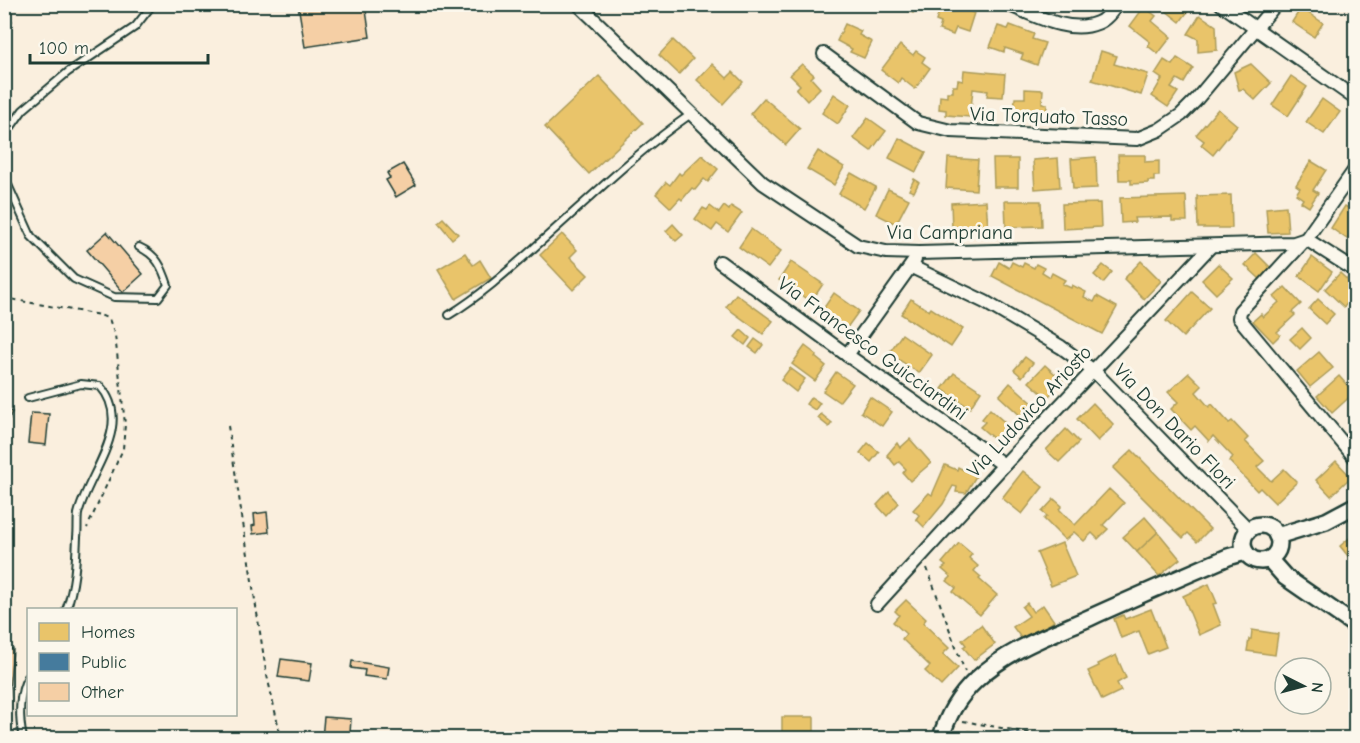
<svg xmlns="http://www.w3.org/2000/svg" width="1360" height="743" viewBox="0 0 1360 743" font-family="'Comic Neue',sans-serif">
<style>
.homes{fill:#e9c46a;stroke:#ac9c5a;stroke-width:1.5}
.public{fill:#457b9d;stroke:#3a687e;stroke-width:1.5}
.building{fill:#f5cfa5;stroke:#1f3d34;stroke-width:1.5}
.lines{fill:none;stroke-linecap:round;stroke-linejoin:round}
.service-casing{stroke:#1f3d34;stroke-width:10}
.minor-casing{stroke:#1f3d34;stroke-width:16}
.tertiary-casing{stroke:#1f3d34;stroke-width:20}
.path{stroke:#1f3d34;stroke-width:2;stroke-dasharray:4.5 4.5;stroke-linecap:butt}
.service{stroke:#fbf7ec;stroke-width:6}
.minor{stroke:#fbf7ec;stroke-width:12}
.tertiary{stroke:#fbf7ec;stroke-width:15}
.labels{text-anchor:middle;stroke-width:6;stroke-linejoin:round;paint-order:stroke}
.street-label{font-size:20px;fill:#1f3d34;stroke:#fbf7ec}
</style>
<rect width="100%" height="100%" fill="#faefde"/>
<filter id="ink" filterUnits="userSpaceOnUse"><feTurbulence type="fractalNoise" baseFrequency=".0167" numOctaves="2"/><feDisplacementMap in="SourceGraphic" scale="12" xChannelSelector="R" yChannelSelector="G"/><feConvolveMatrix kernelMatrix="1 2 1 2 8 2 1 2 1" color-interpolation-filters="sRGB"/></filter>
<g filter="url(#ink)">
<g class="homes">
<polygon points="894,4 918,4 913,13 899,5 898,7"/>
<polygon points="946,4 958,4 957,7 974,13 968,32 956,28 953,35 939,30 941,23 936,21 941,5 946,7"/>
<polygon points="1161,4 1190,4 1192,6 1180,22 1160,6"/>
<polygon points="1144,7 1156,16 1152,21 1171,37 1158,54 1148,46 1150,42 1130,26"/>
<polygon points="1301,8 1323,23 1314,37 1292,22"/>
<polygon points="1200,15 1216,26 1217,50 1198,52 1198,39 1188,34"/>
<polygon points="845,24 861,31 859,35 872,42 864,58 850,52 852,49 837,41"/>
<polygon points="1010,25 1034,34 1032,39 1045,43 1037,65 1021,59 1023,54 1005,48 1004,52 990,47 998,26 1008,29"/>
<polygon points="673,40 693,59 679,74 659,55"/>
<polygon points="900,45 913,55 916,51 925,57 922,62 930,68 915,89 901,78 898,83 881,70"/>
<polygon points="1101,51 1117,56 1114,64 1148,74 1141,95 1092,80"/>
<polygon points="1355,54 1356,54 1356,77 1348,74"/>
<polygon points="1177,58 1193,68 1184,83 1177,79 1171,88 1178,92 1168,107 1152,96 1162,79 1155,74 1164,60 1172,65"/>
<polygon points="712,64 727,78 733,72 743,82 723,104 697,80"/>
<polygon points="802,64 814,75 811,78 820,88 807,101 796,89 800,85 790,75"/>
<polygon points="1251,64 1271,83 1255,100 1243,89 1239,90 1234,72"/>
<polygon points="964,70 1005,74 1003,97 987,96 988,91 973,89 970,117 946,115 946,110 939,109 940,96 947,97 947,92 953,92 953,86 957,86 958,80 963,81"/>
<polygon points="599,76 643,123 589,174 545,127"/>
<polygon points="1291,76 1307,87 1288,116 1272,105"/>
<polygon points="1025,89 1043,90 1042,103 1047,104 1046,120 1014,118 1015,98 1025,98"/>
<polygon points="834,94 850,105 838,124 822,113"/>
<polygon points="764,98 800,129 786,145 750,114"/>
<polygon points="1322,99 1340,112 1324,134 1306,122"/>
<polygon points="1218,109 1237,125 1213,155 1201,145 1204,141 1196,135"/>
<polygon points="868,118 886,131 871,151 853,138"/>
<polygon points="899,138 926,152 916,172 889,158"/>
<polygon points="818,151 844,167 834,185 807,169"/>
<polygon points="702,155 718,169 708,182 704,179 695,190 692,188 682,200 680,198 671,208 656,194 666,182 670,185 679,173 681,175"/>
<polygon points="1118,155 1145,155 1145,162 1159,161 1159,176 1154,176 1154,181 1148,181 1148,183 1131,184 1131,180 1119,180"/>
<polygon points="1096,157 1097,188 1073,189 1071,159"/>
<polygon points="948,158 978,160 976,190 946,188"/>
<polygon points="1058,158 1060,187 1035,189 1033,160"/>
<polygon points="993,159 1018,159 1018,187 994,187"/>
<polygon points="1311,161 1326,170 1313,190 1318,193 1309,207 1301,202 1303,199 1296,194 1300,188 1296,185"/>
<polygon points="851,173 876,187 864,208 839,194"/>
<polygon points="914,179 919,182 914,192 909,190"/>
<polygon points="888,189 909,199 896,224 876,214"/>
<polygon points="1231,195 1232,228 1198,228 1197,196"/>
<polygon points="1186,196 1187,221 1172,221 1172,217 1134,218 1135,222 1121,223 1120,198"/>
<polygon points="986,201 988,227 952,229 951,203"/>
<polygon points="1005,201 1041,201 1042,226 1006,227"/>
<polygon points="1100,203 1101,227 1063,229 1062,204"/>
<polygon points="710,206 719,213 724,206 729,210 731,206 742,213 728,232 717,224 712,231 695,219 703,208 707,210"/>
<polygon points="1286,206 1288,232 1268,233 1266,208"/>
<polygon points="1345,206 1356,213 1356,227 1347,239 1331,228"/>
<polygon points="443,218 458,234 452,239 438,222"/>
<polygon points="673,224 683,235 676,241 666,231"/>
<polygon points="751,229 781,251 768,268 739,247"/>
<polygon points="562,234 577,250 570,257 588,275 573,290 540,255"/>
<polygon points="465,253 473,265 480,260 491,278 456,299 438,269"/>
<polygon points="1256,253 1271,268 1260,279 1245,265"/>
<polygon points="1312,257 1332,272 1319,291 1299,276"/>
<polygon points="1141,261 1161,281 1144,299 1124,279"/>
<polygon points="791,262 823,284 811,302 779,280"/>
<polygon points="999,262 1009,268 1012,262 1022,267 1024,263 1034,268 1036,264 1044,268 1042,272 1050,277 1052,273 1065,280 1062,284 1071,288 1072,285 1086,292 1084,297 1094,302 1097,296 1117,307 1102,334 992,276"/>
<polygon points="1218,264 1233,278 1216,294 1202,280"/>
<polygon points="1103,265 1112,272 1103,283 1094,275"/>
<polygon points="1340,273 1356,288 1356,294 1344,307 1325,289"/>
<polygon points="1285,287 1301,304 1292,312 1295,315 1277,332 1280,335 1273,342 1253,321 1261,314 1263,317 1279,302 1274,297"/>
<polygon points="1192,292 1210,308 1183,337 1166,321"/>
<polygon points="834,293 859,311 846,329 821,312"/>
<polygon points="736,294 773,321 763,334 726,307"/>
<polygon points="911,299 929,311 931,308 963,329 951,347 901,314"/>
<polygon points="1318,299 1334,314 1325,324 1309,309"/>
<polygon points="1302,328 1311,338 1300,349 1290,339"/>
<polygon points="741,330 750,338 745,345 735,337"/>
<polygon points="902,334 932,355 919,373 889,353"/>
<polygon points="755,339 763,345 757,353 749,347"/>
<polygon points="805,346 817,355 815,357 826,366 815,381 792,364"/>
<polygon points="1319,352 1333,368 1310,387 1297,371"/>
<polygon points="1025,357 1033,363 1022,377 1014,370"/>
<polygon points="1045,365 1063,381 1047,398 1029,382"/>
<polygon points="790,368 805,379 796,392 781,380"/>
<polygon points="836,372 853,384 839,402 823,391"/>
<polygon points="954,373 981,391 970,408 942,389"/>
<polygon points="1189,373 1202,386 1196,392 1209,407 1212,404 1229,423 1232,421 1248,438 1245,441 1264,461 1257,467 1271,481 1284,469 1297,482 1275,503 1260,488 1257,491 1229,461 1233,457 1213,436 1209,441 1195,426 1191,430 1171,409 1178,402 1168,392"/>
<polygon points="1339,376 1354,393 1332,413 1317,396"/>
<polygon points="1010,383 1036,406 1024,419 999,396"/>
<polygon points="811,397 820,403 815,410 806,404"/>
<polygon points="870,397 892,412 882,426 861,412"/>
<polygon points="1093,403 1114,425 1098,441 1077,419"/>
<polygon points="990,409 1014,431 1001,445 980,427 985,422 982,419"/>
<polygon points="821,414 832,423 829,427 818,418"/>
<polygon points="1066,429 1079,442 1059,462 1046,450"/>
<polygon points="910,439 931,463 910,481 903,473 906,469 899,462 895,465 887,455 897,443 900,448"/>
<polygon points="868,443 879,452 871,462 860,453"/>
<polygon points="1132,450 1210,529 1197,542 1188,533 1183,538 1113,468"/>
<polygon points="1336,461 1351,477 1331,496 1316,480"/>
<polygon points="945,465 957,470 958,467 976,476 966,493 956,492 957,487 953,486 943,504 924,527 916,519 919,515 913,510 929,493 932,495"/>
<polygon points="1023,471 1043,487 1022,514 1002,498"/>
<polygon points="1109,489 1124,503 1103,525 1108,529 1098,539 1092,533 1084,541 1074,532 1065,540 1044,519 1047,516 1042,512 1054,499 1062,506 1059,509 1075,525"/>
<polygon points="889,492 899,503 887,516 877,505"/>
<polygon points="1145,517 1158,532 1137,552 1123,537"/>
<polygon points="1158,532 1180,559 1159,576 1137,552"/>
<polygon points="1353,535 1356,538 1356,566 1340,546"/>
<polygon points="959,543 972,554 969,558 978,566 974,571 981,577 979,579 997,595 980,615 953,592 956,588 947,581 951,577 942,569 946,566 942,563"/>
<polygon points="1062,543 1076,576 1051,586 1037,553"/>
<polygon points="1209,584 1217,603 1213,604 1221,625 1199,635 1183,596"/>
<polygon points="906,600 926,619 923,623 949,648 943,654 958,668 941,686 925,671 930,666 902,639 906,634 893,622 899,615 895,611"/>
<polygon points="1027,603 1033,612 1043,605 1054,621 1024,642 1013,627 1029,616 1022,607"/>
<polygon points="1151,609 1166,647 1148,654 1139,631 1121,638 1114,619 1123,615 1125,619"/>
<polygon points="981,625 995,644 974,660 963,647 966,645 962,640"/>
<polygon points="1252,630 1278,634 1275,655 1247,651 1249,639 1251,639"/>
<polygon points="1116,655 1126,678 1117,683 1121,691 1102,700 1088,671 1099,666 1098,664"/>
<rect x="782" y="717" width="32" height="21"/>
<polygon points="969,731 1007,738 968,738"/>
</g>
<polygon class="public" points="1004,732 1022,735 1022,738 1007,738 1003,737"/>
<g class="building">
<polygon points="298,4 365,4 370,37 305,47"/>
<polygon points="4,17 12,21 6,31 4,30"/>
<polygon points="403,164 416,185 396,197 386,180 390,178 387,173"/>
<polygon points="107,232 143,274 123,292 87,250"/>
<polygon points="5,409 12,412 5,428 4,412"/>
<polygon points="31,413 49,414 46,445 28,443"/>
<polygon points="267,512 269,532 253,534 252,526 255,525 254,514"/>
<polygon points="4,648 13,649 7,714 4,714"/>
<polygon points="281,659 312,663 309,681 278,677"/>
<polygon points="352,661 389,667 387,679 364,676 365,670 351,668"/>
<polygon points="324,717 351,719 350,733 346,732 346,738 322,738"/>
</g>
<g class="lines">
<defs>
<g id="service">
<polyline points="4,47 6,44"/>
<polyline points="4,154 6,134 23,110 68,72 135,27 153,4"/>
<path d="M4 176 31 236 74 279 114 297 158 298 168 285C162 267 157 255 139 247"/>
<path d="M449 315C480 296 508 271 535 247 585 203 636 152 691 114"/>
<path d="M28 398 81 384 100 386C135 425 88 473 78 514 77 521 78 529 77 537 76 562 75 586 66 610"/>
<path d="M23 738C19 720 18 693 28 677"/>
</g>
<g id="minor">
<polyline points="578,4 763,183 858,246 886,252 919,253 1294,243 1306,239"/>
<path d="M1007 4C1033 14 1069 35 1097 23 1106 20 1112 11 1117 4"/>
<polyline points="1221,4 1356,99"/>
<polyline points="824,54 918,123 951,131 1137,139 1159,130 1181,115 1196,100 1276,4"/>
<polyline points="1356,168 1306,239 1240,311 1239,318 1356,459"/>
<polyline points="1306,239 1356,271"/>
<polyline points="720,262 847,355 1004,465"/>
<polyline points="912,267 985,302 1061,347 1094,371 1249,530"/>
<polyline points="847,355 915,260"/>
<polyline points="877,604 1004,465 1210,247"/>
</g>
<g id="tertiary">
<circle cx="1261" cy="543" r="18"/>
<polyline points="1277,536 1326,521 1356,505"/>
<polyline points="1269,559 1285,577 1356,626"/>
<path d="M941 738C947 716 959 696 976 680 1007 650 1050 635 1089 618 1135 597 1182 577 1228 557L1245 552"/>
</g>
</defs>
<use href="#service" class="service-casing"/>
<use href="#minor" class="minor-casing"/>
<use href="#tertiary" class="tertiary-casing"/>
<g class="path">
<polyline points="4,298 100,315 109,319 115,335 125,424 123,449 87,528"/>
<polyline points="228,426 266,671 281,738"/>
<polyline points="927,568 965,672"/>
<polyline points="963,721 1057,738"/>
</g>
<use href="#service" class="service"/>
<use href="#minor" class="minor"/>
<use href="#tertiary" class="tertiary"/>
</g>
</g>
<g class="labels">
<g class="street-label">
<text transform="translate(1049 116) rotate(2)" y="7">Via Torquato Tasso</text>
<text x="950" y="239">Via Campriana</text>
<text transform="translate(873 348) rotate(36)" y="7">Via Francesco Guicciardini</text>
<text transform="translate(1029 411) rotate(-47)" y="7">Via Ludovico Ariosto</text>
<text transform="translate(1175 426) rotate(46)" y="7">Via Don Dario Flori</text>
</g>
</g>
<rect width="1360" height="743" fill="none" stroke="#fbf7ec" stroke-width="24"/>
<rect x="12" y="12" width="1336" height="719" fill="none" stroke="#1f3d34" stroke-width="2" filter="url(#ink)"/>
<rect x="27" y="608" width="210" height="108" fill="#fbf7ec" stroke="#a3ada2" stroke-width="1.5"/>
<rect x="39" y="623" width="30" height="18" fill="#e9c46a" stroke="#a3ada2" stroke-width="1.5"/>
<text x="81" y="638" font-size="18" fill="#1f3d34">Homes</text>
<rect x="39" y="653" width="30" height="18" fill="#457b9d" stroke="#a3ada2" stroke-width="1.5"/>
<text x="81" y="668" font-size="18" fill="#1f3d34">Public</text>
<rect x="39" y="683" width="30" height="18" fill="#f5cfa5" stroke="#a3ada2" stroke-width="1.5"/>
<text x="81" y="698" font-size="18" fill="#1f3d34">Other</text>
<g transform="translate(1303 686) rotate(96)"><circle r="28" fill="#fbf7ec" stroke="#a3ada2" stroke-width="1.5"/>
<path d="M0-4.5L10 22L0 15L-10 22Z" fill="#1f3d34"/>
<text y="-9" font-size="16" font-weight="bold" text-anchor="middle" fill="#1f3d34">N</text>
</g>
<path d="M30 54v9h178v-9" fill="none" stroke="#1f3d34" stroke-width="3"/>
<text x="39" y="54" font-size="18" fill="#1f3d34" stroke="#fbf7ec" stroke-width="4.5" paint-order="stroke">100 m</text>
</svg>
